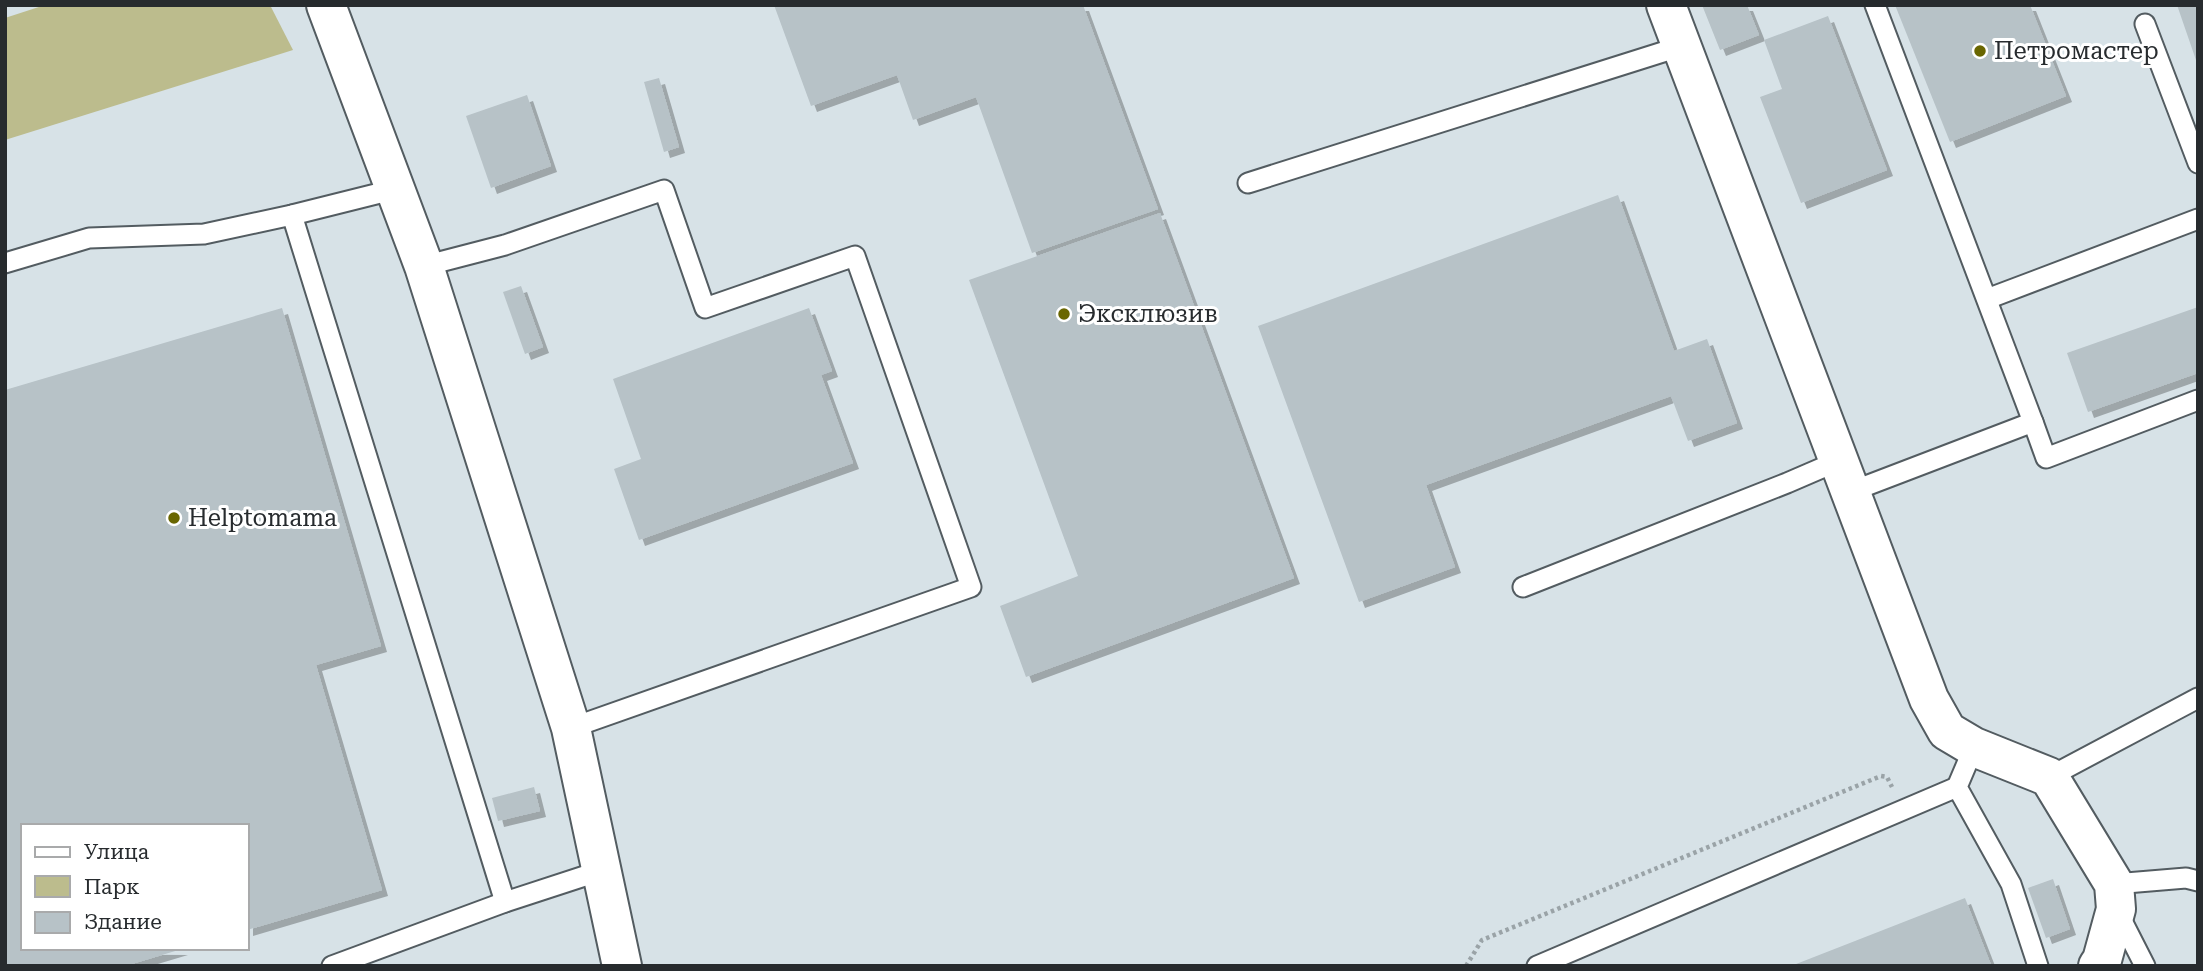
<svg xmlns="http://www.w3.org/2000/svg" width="2203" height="971" viewBox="0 0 2203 971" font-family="'Roboto Serif',serif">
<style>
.green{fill:#bcbc8d}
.building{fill:#b7c2c7;filter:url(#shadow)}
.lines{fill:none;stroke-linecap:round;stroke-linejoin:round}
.service-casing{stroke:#535c61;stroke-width:23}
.minor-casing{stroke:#535c61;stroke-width:42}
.path{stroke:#9aa3a7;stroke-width:4.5;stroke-dasharray:3.5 3.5;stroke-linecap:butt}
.service{stroke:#fff;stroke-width:19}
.minor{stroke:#fff;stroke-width:38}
.poi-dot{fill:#696600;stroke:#fff;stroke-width:2.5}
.labels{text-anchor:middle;stroke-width:6;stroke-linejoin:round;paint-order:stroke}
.poi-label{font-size:24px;fill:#272b2e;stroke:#fff;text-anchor:start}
</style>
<defs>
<filter id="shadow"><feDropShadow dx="6" dy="6" stdDeviation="0" flood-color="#0004"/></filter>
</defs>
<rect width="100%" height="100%" fill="#d7e2e7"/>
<polygon class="green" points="45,5 270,5 293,50 5,140 5,18"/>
<g class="building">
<polygon points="774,5 1083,5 1158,209 1032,253 976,97 913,120 897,75 811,106"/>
<polygon points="1702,5 1747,5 1759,35 1720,50"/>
<polygon points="1895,5 2030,5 2066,96 1950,142"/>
<polygon points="2177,5 2198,5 2198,62 2197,63"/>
<polygon points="1828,16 1887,170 1801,203 1760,97 1782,89 1764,40"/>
<polygon points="659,78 679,147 664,152 644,82"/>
<polygon points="527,95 551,166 491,188 466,116"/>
<polygon points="1618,195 1674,351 1707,339 1737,423 1688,441 1671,396 1426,485 1455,567 1359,602 1258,326"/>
<polygon points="1160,213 1294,578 1026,677 1000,606 1078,576 969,280"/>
<polygon points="521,286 543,347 525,354 503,292"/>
<polygon points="2198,307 2198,373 2088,412 2067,353"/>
<polygon points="282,308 381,646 316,665 382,890 247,930 247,826 23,826 23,948 182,949 125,966 5,966 5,390"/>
<polygon points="809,308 832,371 821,375 853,463 639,540 614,469 641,459 613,379"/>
<polygon points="534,787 540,811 498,821 492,798"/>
<polygon points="2053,879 2070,929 2046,938 2028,888"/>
<polygon points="1965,898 1991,965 1791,966"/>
</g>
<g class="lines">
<defs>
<g id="service">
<polyline points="2145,24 2198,163"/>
<polyline points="1248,183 1682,46"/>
<polyline points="292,215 505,902"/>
<polyline points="5,263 89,238 204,234 292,215 396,189"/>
<polyline points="424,266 505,245 664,190 705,308 855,256 971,587 571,728"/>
<polyline points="1987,299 2198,219"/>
<polyline points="2033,422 2046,458 2198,400"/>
<polyline points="1850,492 2033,422 1875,5"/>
<polyline points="1523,587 1787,483 1838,461"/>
<polyline points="1974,747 1957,787 2011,884 2038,966"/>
<polyline points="2049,777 2198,698"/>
<polyline points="2114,884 2186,878 2198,881"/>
<polyline points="2118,913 2145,966"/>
<polyline points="332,966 505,902 600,871"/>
<polyline points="1537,966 1957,787"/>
</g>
<g id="minor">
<polyline points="326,5 424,266 571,728 622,966"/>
<polyline points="1666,5 1929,699 1947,731 1974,747 2049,777 2114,884 2116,909 2102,960 2098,966"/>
</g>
</defs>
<use href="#service" class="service-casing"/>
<use href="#minor" class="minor-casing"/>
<polyline class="path" points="1466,966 1482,940 1881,776 1887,777 1892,787"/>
<use href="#service" class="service"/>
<use href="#minor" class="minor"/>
</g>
<g class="poi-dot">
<circle cx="1980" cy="51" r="7"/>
<circle cx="1064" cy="314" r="7"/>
<circle cx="174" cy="518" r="7"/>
</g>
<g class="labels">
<g class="poi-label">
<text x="1994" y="59">Петромастер</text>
<text x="1078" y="322">Эксклюзив</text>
<text x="188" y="526">Helptomama</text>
</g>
</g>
<rect width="2203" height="971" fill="none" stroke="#272b2e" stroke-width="14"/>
<rect x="21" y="824" width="228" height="126" fill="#ffffff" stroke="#a9aaab" stroke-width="2"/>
<rect x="35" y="847" width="35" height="10" fill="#ffffff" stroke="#a9aaab" stroke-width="2"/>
<text x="84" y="859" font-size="21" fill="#272b2e">Улица</text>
<rect x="35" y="876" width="35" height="21" fill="#bcbc8d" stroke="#a9aaab" stroke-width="2"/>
<text x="84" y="894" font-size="21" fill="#272b2e">Парк</text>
<rect x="35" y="912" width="35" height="21" fill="#b7c2c7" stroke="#a9aaab" stroke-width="2"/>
<text x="84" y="929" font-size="21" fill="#272b2e">Здание</text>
</svg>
